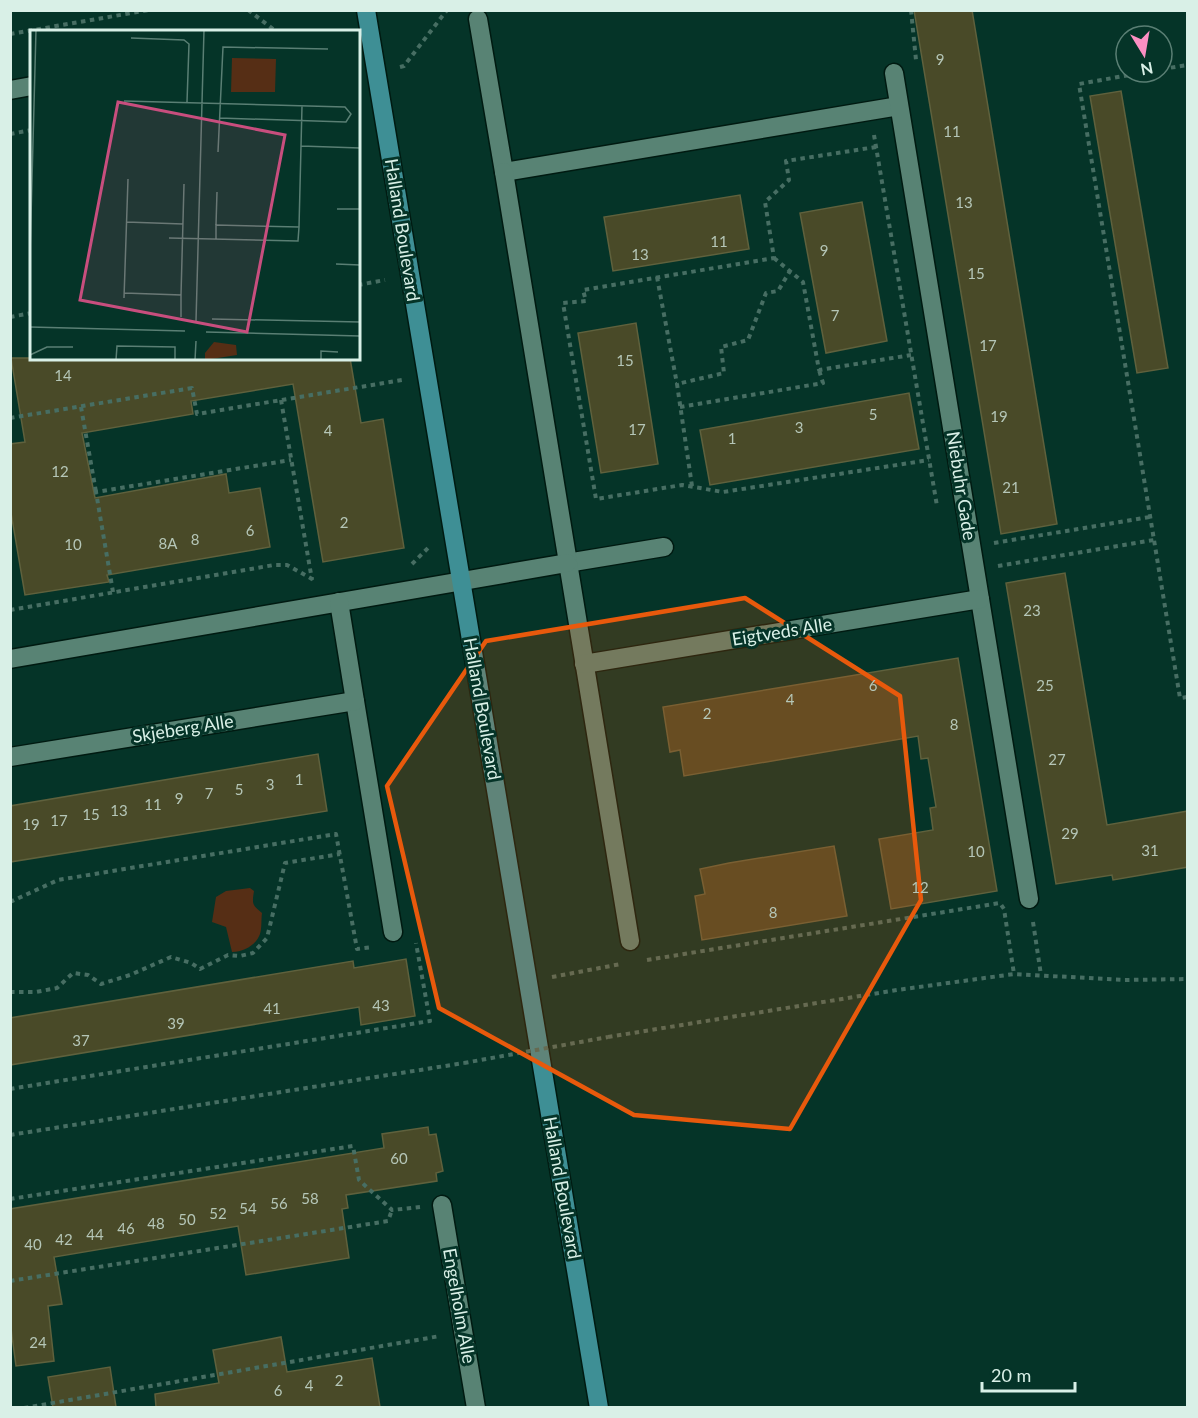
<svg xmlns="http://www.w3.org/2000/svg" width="1198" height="1418" viewBox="0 0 1198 1418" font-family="Lato,sans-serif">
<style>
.green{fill:#562e15}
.building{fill:#494a28;stroke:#5f613d;stroke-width:1.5}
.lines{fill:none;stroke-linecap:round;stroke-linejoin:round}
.lane-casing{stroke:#001a11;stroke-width:21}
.street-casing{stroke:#001a11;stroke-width:21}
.secondary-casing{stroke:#001a11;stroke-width:21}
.path{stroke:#476e63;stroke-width:4;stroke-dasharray:4.5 4.5;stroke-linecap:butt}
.lane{stroke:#588374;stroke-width:18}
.street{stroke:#588374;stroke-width:18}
.secondary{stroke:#3e8f95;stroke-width:18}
.path-bridge{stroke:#476e63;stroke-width:4;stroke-dasharray:4.5 4.5;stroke-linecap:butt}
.marked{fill:#e8590c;fill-opacity:0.2;stroke:#e8590c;stroke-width:4.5;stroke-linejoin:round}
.labels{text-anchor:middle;stroke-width:6;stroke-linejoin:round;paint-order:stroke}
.number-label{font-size:15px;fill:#b5c6b7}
.street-label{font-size:18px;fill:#d9f0e7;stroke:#053428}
.inset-road{fill:none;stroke:#5a7f74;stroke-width:1.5}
.view{fill:#c84e7e;fill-opacity:0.15;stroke:#c84e7e;stroke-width:3}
.inset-edge{fill:none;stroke:#d9f0e7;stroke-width:3}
</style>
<rect width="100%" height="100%" fill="#053428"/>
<path class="green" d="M250 888 254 891C252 904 252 905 262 913 261 920 262 928 260 934 256 945 244 952 232 952L226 927 212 922 216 897 226 891Z"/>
<g class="building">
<polygon points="914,10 972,10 1057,524 1001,534"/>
<polygon points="1121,91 1168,368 1137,373 1090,96"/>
<polygon points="740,195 749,249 613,271 604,217"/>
<polygon points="862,202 887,341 826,353 800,213"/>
<polygon points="636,323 658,464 601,473 578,333"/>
<polygon points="11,358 350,358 361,423 383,419 404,548 323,562 293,384 191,401 193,414 82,433 95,498 226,474 229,493 260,488 270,547 107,575 109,582 25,595 10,507 10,444 25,442"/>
<polygon points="909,393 919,449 710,485 700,430"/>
<polygon points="1065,573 1107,825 1188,811 1188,867 1113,880 1112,875 1056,884 1006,583"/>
<polygon points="958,658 997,891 891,909 879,839 933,830 930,808 936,807 928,758 921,759 918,736 684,776 680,750 670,752 663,707"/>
<polygon points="318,754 327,811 10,862 10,806"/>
<polygon points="834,846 847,916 702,940 695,896 705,894 700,869 729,863"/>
<polygon points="406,959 415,1016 361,1025 359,1007 10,1065 10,1018 353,961 354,968"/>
<polygon points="428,1127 429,1135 436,1134 443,1171 436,1173 437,1181 346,1195 348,1208 342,1209 349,1258 246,1275 238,1226 54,1257 62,1304 48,1306 54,1361 16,1366 10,1321 10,1209 384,1148 382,1134"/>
<polygon points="281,1337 287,1372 372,1358 380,1407 156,1407 155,1394 219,1383 213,1350"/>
<polygon points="110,1367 116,1407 53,1407 48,1377"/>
</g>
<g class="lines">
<defs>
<g id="lane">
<polyline points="478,19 504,172 899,106"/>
<polyline points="567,563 664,547"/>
<polyline points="442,1205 476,1408"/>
</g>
<g id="street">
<polyline points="894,73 1029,899"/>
<polyline points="10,90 32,86"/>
<polyline points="504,172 630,941"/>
<polyline points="10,659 567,563"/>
<polyline points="584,664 980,599"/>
<polyline points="355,701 393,932"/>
<polyline points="10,757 355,701 339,602"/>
</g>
<polyline id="secondary" points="366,10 599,1408"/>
</defs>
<use href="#lane" class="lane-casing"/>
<use href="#street" class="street-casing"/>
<use href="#secondary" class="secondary-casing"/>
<g class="path">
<polyline points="248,10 277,32"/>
<polyline points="911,10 916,60"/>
<polyline points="10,34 149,10"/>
<polyline points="400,67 404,66 447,10"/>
<polyline points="1162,69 1188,65"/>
<polyline points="1146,72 1079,84 1180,698 1188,697"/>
<polyline points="10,134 32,130"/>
<polyline points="874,135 937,506"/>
<polyline points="876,147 786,161 789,180 765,202 774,258 583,290 586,301 563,303 596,499 682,485 723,492 929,460"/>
<polyline points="774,258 803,282 819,370 911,355"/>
<polyline points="657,277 677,384"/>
<polyline points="358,285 385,280"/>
<polyline points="10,317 32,313"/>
<polyline points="281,400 312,580"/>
<polyline points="81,407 96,492"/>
<polyline points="680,407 823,383 819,370"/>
<polyline points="10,418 192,388 197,414 402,380"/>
<polyline points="692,486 677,384 724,373 721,347 748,340 766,293 778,291 790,271"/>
<polyline points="994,543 1150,517"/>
<polyline points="412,564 430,546"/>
<polyline points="998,566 1154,540"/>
<polyline points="113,592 96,492 291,460"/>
<polyline points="10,610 274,565 287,565 314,580"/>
<polyline points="10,902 58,880 336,834 357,949 373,947"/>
<polyline points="1033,922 1041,975"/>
<polyline points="647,960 1000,903 1004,909 1014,974"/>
<polyline points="552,977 621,964"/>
<polyline points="10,992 36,992 57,988 73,973 88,975 101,984 130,975 171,957 191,963 200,969 228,955 240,956 253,953 267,938 285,863 340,854"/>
<polyline points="608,1037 897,990 1014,974 1124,980 1188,979"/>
<polyline points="10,1089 430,1021 416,943"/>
<polyline points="10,1135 464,1063"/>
<polyline points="10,1199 353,1146 359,1180 392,1210 420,1207"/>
<polyline points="10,1281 388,1221 392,1210"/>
<polyline points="24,1408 440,1336"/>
</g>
<use href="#lane" class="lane"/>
<use href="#street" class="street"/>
<use href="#secondary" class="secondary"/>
<polyline class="path-bridge" points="464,1063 608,1037"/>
</g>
<path class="marked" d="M745 598 900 696 921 900 790 1129 634 1115 439 1008 387 786 486 641Z"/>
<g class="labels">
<g class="number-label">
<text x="940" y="65">9</text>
<text x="952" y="137">11</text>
<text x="964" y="208">13</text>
<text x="719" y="247">11</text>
<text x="824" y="256">9</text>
<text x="640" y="260">13</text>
<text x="976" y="279">15</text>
<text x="835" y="321">7</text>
<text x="988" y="351">17</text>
<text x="625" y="366">15</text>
<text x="63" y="381">14</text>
<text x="873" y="420">5</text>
<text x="999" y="422">19</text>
<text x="799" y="433">3</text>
<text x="637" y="435">17</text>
<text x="328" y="436">4</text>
<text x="732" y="444">1</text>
<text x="60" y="477">12</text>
<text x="1011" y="493">21</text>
<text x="344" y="528">2</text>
<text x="250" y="536">6</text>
<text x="195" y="545">8</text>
<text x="168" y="549">8A</text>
<text x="73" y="550">10</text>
<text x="1032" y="616">23</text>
<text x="873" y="691">6</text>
<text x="1045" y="691">25</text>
<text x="790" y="705">4</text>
<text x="707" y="719">2</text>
<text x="954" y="730">8</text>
<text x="1057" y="765">27</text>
<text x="299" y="785">1</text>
<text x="270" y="790">3</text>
<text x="239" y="795">5</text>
<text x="209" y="799">7</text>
<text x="179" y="804">9</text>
<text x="153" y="810">11</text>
<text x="119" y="816">13</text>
<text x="91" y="820">15</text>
<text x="59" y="826">17</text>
<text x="31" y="830">19</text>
<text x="1070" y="839">29</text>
<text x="1150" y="856">31</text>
<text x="976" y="857">10</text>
<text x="920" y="893">12</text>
<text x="773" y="918">8</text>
<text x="381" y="1011">43</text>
<text x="272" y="1014">41</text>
<text x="176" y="1029">39</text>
<text x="81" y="1046">37</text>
<text x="399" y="1164">60</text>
<text x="310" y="1204">58</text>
<text x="279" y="1209">56</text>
<text x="248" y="1214">54</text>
<text x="218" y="1219">52</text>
<text x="187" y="1225">50</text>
<text x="156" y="1229">48</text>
<text x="126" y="1234">46</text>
<text x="95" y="1240">44</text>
<text x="64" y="1245">42</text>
<text x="33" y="1250">40</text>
<text x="38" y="1348">24</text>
<text x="339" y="1386">2</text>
<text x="309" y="1391">4</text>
<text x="278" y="1396">6</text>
</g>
<g class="street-label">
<text transform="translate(402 230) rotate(81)" y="6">Halland Boulevard</text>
<text transform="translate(961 486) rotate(81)" y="6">Niebuhr Gade</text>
<text transform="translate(782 632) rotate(-9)" y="6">Eigtveds Alle</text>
<text transform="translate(482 709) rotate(80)" y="6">Halland Boulevard</text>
<text transform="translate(183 729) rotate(-9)" y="6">Skjeberg Alle</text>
<text transform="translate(562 1188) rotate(80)" y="6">Halland Boulevard</text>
<text transform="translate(459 1306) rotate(80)" y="6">Engelholm Alle</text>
</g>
</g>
<g transform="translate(30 30)">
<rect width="330" height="330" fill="#053428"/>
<path d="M202 28 246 29 245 62H201ZM184 312 206 315 207 325 175 330V323Z" fill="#562e15"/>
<path class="inset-road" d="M101 8 154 10 159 14 157 72M94 71 315 77 321 84 316 92 189 88M271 116 330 118M188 122 193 17 298 19M307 179H330M96 192 153 194M186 195 187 162M139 208 268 211 269 197M186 209V195L269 197 272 76M0 225 6 0M306 234 330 235M94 263 151 265V287M151 265 154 154M94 268 98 149M182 289 330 292M166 291 174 0M0 297 155 301M176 302 330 306M0 325 17 317H43M86 330 87 316 145 317V330M165 330 166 311M291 330V321L308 322"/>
<path class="view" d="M88 72 255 105 217 302 50 270Z"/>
<rect width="330" height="330" class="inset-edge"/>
</g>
<rect width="1198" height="1418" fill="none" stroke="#d9f0e7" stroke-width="24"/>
<g transform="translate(1144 54) rotate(169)"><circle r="28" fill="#053428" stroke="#5a7f74" stroke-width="1.5"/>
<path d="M0-4.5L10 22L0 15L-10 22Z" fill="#fc8fc3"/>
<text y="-9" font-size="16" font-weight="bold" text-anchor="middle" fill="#d9f0e7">N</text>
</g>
<path d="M982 1382v9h93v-9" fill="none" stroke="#d9f0e7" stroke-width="3"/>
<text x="991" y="1382" font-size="18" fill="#d9f0e7" stroke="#053428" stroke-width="4.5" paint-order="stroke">20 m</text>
</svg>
